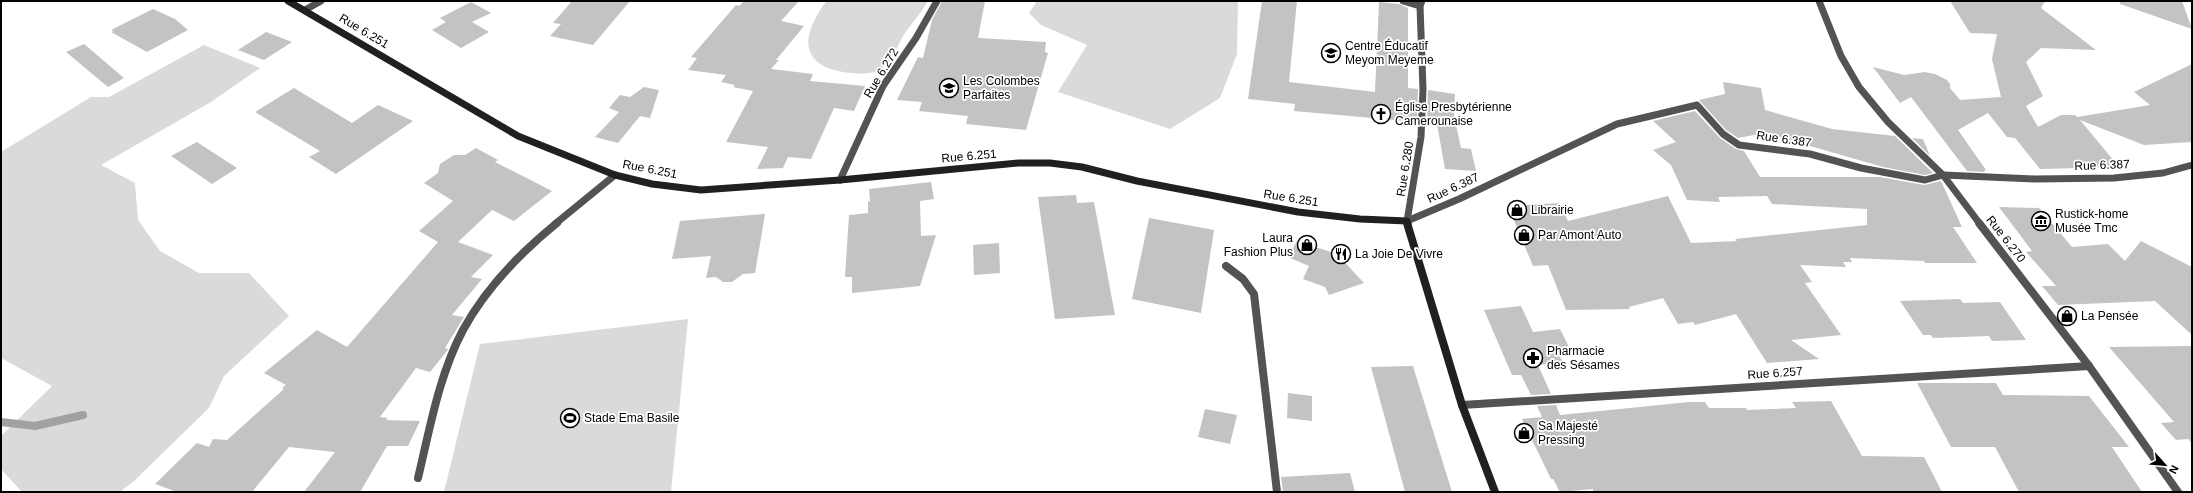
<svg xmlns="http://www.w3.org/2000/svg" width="2193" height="493" viewBox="0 0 2193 493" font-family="Helvetica,sans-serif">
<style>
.green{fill:#dadada}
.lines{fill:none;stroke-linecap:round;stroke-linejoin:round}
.stream{stroke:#a1a1a1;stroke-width:8}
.building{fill:#c3c3c3}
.street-far1{stroke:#535353;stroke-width:7}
.street{stroke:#535353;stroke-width:8}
.secondary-far1{stroke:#202020;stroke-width:7}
.secondary{stroke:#202020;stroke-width:8}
.labels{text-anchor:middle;stroke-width:3.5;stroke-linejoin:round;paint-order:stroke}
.street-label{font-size:12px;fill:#000;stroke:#fff}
.poi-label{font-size:12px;fill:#000;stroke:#fff;text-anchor:start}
</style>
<rect width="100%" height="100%" fill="#fff"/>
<g class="green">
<path d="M827 1H928C921 13 913 22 905 33 897 45 894 60 881 69 873 74 862 74 852 73 820 71 797 55 814 21 818 14 821 7 827 1Z"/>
<polygon points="1037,1 1238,1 1237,54 1220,98 1170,129 1058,92 1087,45 1041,25 1029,13"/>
<polygon points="204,45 260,68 211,102 101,165 135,183 138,220 160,251 199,273 249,273 289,316 224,376 209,408 134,481 120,492 22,492 1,469 1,436 52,386 1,358 1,152 91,97 109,97"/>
<polygon points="688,319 671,492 444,492 480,344"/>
</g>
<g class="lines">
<polyline class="stream" points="1,422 35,426 83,415"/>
</g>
<g class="building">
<polygon points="572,1 630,1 593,45 550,36 561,24 553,23"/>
<polygon points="744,1 799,1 781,21 804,26 776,60 779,60 771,69 813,74 810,81 865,86 854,111 834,108 811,159 788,157 783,168 757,169 768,147 726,142 753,91 733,87 735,85 721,82 726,75 688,70 697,58 691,57 736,5 739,6"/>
<polygon points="942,1 985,1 978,38 1046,42 1045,52 1048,53 1026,130 966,124 968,116 919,111 922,102 897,100 918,57 923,58 932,20"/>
<polygon points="1262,1 1297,1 1289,82 1375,92 1379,2 1399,4 1408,8 1408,88 1418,89 1417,122 1294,111 1295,104 1248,99"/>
<polygon points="1950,1 2045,1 2041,8 2096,50 2041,48 2026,62 2043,96 2026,106 2038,127 2061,115 2075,115 2077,117 2150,105 2134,92 2192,64 2192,142 2144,145 2080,120 2119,167 2040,169 2015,138 2007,137 1988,113 1958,130 1986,170 1983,172 1967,171 1911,97 1900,103 1873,67 1904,75 1925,72 1935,74 1947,80 1950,84 1950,88 1960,100 2001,97 1992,59 1997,34 1970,33"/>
<polygon points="2120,1 2182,1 2192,29 2120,4"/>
<polygon points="471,2 491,13 472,22 489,32 461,48 432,30 446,22 440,18"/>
<polygon points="153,9 175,19 188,30 147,52 111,32 114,31 111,30"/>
<polygon points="266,32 292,42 264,60 238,50"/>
<polygon points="84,44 124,78 108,87 66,52"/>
<polygon points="1723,82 1761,88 1765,110 1832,129 1895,136 1933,173 1925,175 1883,167 1765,133 1738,138 1726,130 1699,100 1725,94"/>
<polygon points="644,87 659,90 650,118 640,116 618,143 595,137 619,112 609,108 620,95 630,97"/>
<polygon points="294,88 352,123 378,105 413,121 336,174 309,157 320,151 255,112"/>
<polygon points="1428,90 1455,94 1454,116 1461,148 1471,149 1476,171 1445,169 1437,124 1427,123"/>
<polygon points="1695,111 1720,138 1736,149 1744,151 1760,177 1880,177 1924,185 1941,181 1962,227 1953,227 1977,263 1925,263 1924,261 1850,258 1852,262 1843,262 1846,267 1800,265 1812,282 1805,283 1841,335 1791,340 1819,359 1767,363 1736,314 1695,325 1693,322 1678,324 1663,298 1629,307 1630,309 1566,310 1548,265 1533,266 1508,206 1559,203 1568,221 1668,196 1691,243 1737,241 1735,239 1867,225 1867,209 1772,204 1767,196 1718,197 1720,202 1687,200 1671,165 1653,150 1676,142 1653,121"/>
<polygon points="1912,138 1923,139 1930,156"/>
<polygon points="197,142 223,159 237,168 212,184 171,156"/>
<polygon points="476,148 498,160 495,162 552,191 514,221 492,210 458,242 493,255 471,277 482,279 452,315 464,317 445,348 448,349 447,351 430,372 416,368 380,417 388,418 386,420 420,421 408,446 387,446 360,492 304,492 335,452 289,447 252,492 177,492 155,484 197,443 209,447 213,439 227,440 284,389 282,388 286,385 264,373 317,330 347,347 438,242 419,231 453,201 424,183 438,173 440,164 454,155 465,155"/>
<polygon points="931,182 934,199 920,201 921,236 936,235 920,286 852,293 852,277 845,277 849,215 868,213 868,202 870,201 869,189"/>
<polygon points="1076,195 1077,203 1094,202 1115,315 1055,319 1038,197"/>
<polygon points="1999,207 2039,208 2072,247 2108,244 2125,261 2141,241 2192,267 2192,335 2155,301 2058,305 2042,286 2056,286 2026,252 2032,251"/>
<polygon points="765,214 755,273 743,274 732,282 723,282 716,277 706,278 711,256 672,259 680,221"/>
<polygon points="1149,218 1214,230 1201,313 1132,299"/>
<polygon points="1297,241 1337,254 1364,283 1329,295 1325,287 1303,279 1309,266 1288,257"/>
<polygon points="999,243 1000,273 974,275 973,245"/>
<polygon points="1960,299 1963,303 2000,302 2026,340 1992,341 1989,336 1933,338 1931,335 1923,335 1900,301"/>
<polygon points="1521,306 1533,332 1560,329 1571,351 1558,353 1563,362 1538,365 1551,394 1531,395 1521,375 1512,375 1484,310"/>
<polygon points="2192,346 2192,443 2188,439 2176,440 2161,423 2174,422 2109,347"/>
<polygon points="1413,366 1416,376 1452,492 1405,492 1371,367"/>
<polygon points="1917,383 1996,383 2003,395 2089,396 2129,447 2112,447 2142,492 2019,492 1995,447 1951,447"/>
<polygon points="1288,393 1312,396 1312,421 1287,418"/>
<polygon points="1831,401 1862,456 1924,457 1942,492 1593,492 1593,489 1560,492 1553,479 1551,479 1522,419 1542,417 1537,406 1556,405 1560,415 1689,402 1705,402 1709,408 1746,408 1747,410 1796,408 1792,402"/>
<polygon points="1205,409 1237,415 1230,444 1198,437"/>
<polygon points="1350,473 1355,492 1283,492 1281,477"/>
</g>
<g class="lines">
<g class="street-far1">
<polyline points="1403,1 1420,6"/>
<polyline points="1819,1 1841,56 1859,87 1888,122 1943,175 1980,224"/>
<polyline points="305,10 321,1"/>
<polyline points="840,180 883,86 916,38 937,1"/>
<polyline points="1407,221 1459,199 1617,124 1697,105 1723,134 1739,145 1810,154 1861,168 1925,180 1943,175 2035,179 2114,178 2163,173 2192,165"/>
<polyline points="1407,221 1421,137 1423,89 1420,6 1422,1"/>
<polyline points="555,224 615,175"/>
</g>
<g class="street">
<polyline points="1979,223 2089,366 2178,492"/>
<polyline points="1226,266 1243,279 1254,294 1277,492"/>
<polyline points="1462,405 2089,366"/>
<path d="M418 478C430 428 439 375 463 330 486 288 520 253 557 223"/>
</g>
<polyline class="secondary-far1" points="288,1 518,136 615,175 652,184 701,190 840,180 1019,163 1050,163 1082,167 1137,181 1298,212 1360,219 1407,221 1408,224"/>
<polyline class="secondary" points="1407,223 1462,405 1495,492"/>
</g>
<defs>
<symbol id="school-ring" viewBox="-11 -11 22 22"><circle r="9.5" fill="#fff" stroke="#000" stroke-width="1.5"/><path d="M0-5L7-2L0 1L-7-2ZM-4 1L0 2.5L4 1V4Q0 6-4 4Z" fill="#000"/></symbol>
<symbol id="church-ring" viewBox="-11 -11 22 22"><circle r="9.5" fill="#fff" stroke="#000" stroke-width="1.5"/><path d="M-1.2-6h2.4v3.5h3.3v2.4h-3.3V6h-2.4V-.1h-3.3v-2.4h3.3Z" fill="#000"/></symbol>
<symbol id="shop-ring" viewBox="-11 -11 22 22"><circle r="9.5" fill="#fff" stroke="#000" stroke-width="1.5"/><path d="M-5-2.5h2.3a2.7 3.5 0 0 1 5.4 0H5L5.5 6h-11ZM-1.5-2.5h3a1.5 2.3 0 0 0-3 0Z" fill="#000"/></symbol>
<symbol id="museum-ring" viewBox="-11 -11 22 22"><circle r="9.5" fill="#fff" stroke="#000" stroke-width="1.5"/><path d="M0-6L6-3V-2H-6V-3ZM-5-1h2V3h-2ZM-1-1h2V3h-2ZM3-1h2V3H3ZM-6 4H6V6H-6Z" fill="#000"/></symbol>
<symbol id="restaurant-ring" viewBox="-11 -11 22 22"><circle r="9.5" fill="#fff" stroke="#000" stroke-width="1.5"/><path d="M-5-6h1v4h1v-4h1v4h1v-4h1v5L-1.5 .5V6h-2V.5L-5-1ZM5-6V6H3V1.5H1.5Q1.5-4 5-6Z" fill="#000"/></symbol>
<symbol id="pharmacy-ring" viewBox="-11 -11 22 22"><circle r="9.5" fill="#fff" stroke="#000" stroke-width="1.5"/><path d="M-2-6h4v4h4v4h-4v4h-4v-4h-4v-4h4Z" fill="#000"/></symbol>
<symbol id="stadium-ring" viewBox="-11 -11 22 22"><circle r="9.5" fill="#fff" stroke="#000" stroke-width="1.5"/><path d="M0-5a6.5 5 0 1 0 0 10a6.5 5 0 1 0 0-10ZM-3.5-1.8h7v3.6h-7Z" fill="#000"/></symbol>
</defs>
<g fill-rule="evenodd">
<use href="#school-ring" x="1320" y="42" width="22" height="22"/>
<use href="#school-ring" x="938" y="77" width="22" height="22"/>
<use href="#church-ring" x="1370" y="103" width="22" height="22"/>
<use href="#shop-ring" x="1506" y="199" width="22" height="22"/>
<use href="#museum-ring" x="2030" y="210" width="22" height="22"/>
<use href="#shop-ring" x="1513" y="224" width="22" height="22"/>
<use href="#shop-ring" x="1296" y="234" width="22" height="22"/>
<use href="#restaurant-ring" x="1330" y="243" width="22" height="22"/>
<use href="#shop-ring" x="2056" y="305" width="22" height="22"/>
<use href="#pharmacy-ring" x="1522" y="347" width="22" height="22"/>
<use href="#stadium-ring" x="559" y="407" width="22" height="22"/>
<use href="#shop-ring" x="1513" y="422" width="22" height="22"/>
</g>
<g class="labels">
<g class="street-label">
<text transform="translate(364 31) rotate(31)" y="4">Rue 6.251</text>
<text transform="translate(881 73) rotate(-59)" y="4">Rue 6.272</text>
<text transform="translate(1784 139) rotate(8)" y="4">Rue 6.387</text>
<text transform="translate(969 156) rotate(-5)" y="4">Rue 6.251</text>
<text transform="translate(2102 165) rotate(-2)" y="4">Rue 6.387</text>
<text transform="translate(650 169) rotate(11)" y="4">Rue 6.251</text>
<text transform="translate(1405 169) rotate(-81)" y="4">Rue 6.280</text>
<text transform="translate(1453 188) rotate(-25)" y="4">Rue 6.387</text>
<text transform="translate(1291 198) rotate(9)" y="4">Rue 6.251</text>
<text transform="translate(2006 239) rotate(52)" y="4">Rue 6.270</text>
<text transform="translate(1775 373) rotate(-4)" y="4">Rue 6.257</text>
</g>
<g class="poi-label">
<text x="1345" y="50">Centre Éducatif<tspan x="1345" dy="14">Meyom Meyeme</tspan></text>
<text x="963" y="85">Les Colombes<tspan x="963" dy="14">Parfaites</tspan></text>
<text x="1395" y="111">Église Presbytérienne<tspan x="1395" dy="14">Camerounaise</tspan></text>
<text x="1531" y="214">Librairie</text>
<text x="2055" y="218">Rustick-home<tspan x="2055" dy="14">Musée Tmc</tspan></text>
<text x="1538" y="239">Par Amont Auto</text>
<text x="1293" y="242" text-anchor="end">Laura<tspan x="1293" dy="14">Fashion Plus</tspan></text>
<text x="1355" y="258">La Joie De Vivre</text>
<text x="2081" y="320">La Pensée</text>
<text x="1547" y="355">Pharmacie<tspan x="1547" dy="14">des Sésames</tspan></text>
<text x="584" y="422">Stade Ema Basile</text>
<text x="1538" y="430">Sa Majesté<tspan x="1538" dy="14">Pressing</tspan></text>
</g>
</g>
<rect width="2193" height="493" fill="none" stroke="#000000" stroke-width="4"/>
<g transform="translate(2165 465) rotate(117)" stroke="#ffffff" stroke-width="3" paint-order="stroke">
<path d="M0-3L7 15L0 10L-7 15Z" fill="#000000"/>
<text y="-6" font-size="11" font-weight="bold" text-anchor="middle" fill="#000000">N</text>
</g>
</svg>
